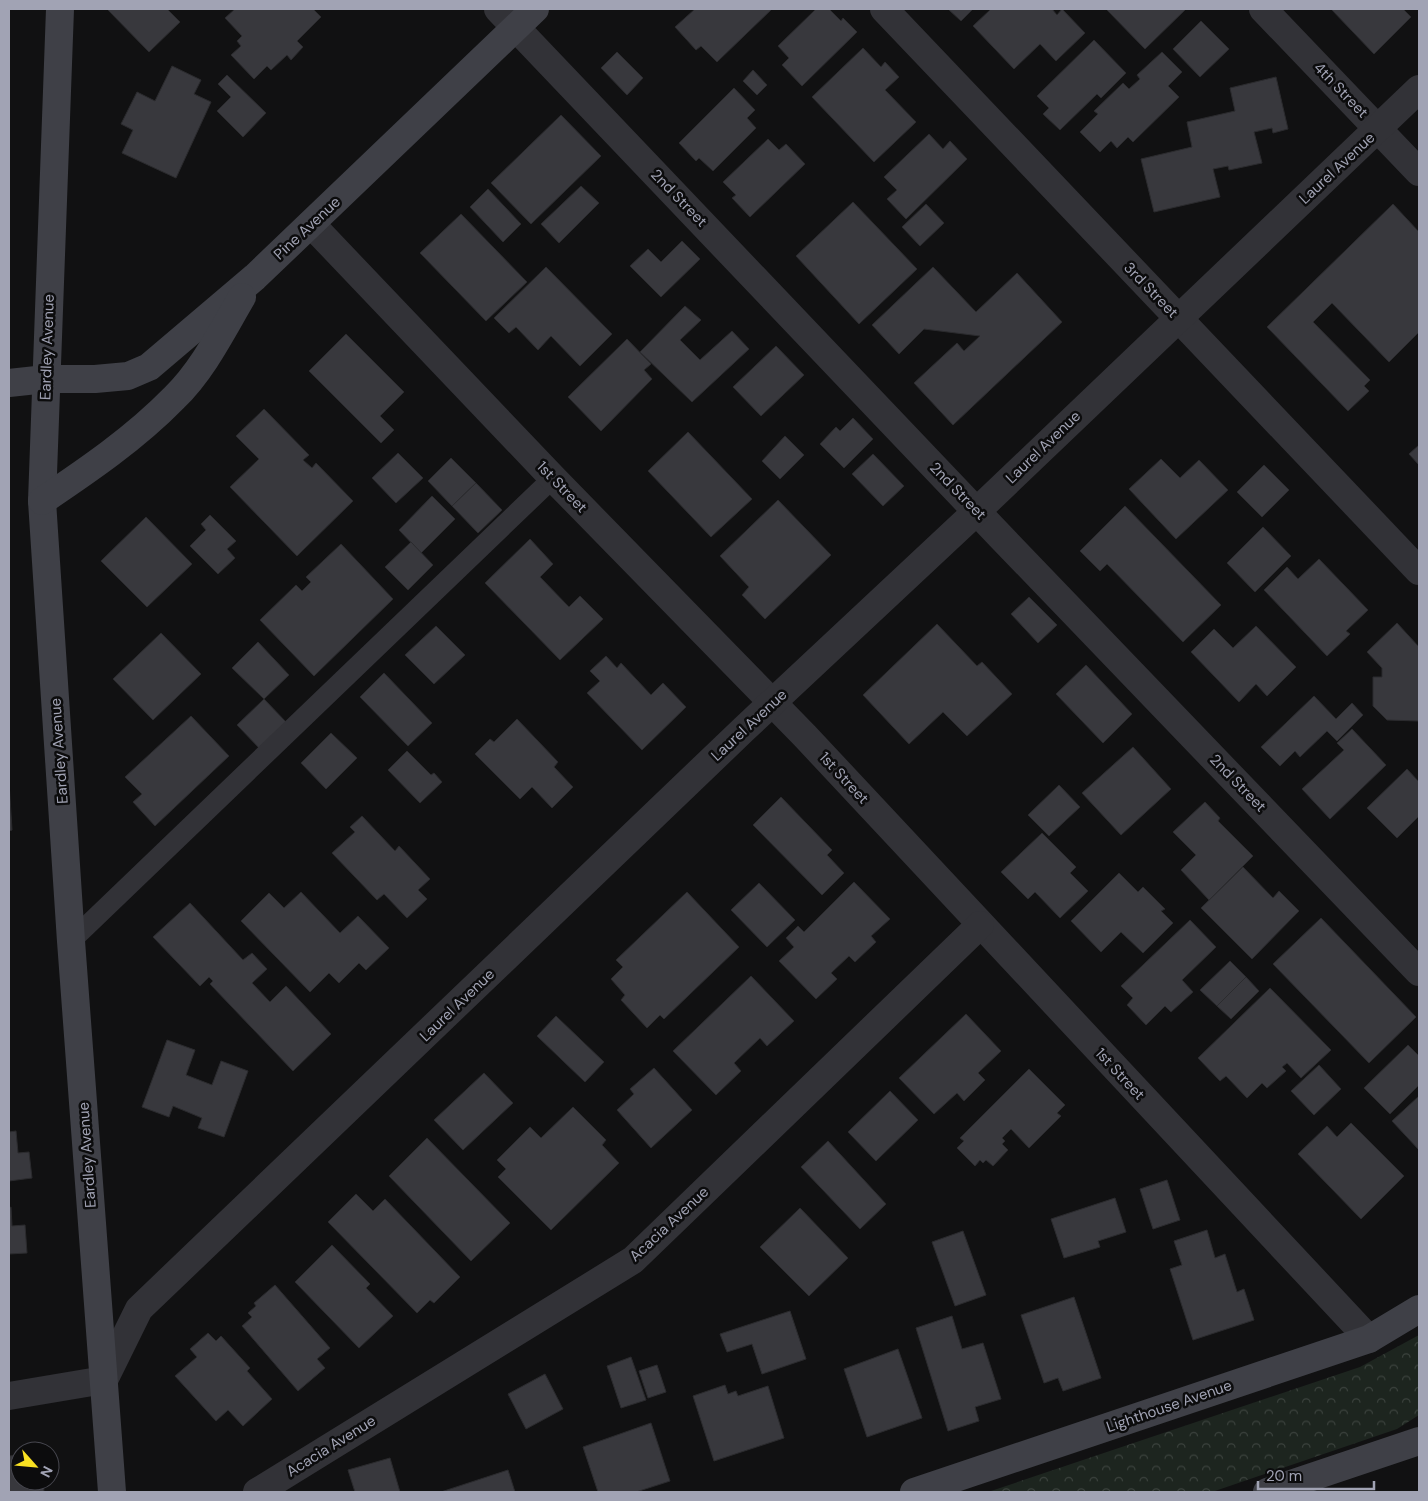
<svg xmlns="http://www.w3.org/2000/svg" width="1428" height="1501" viewBox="0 0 1428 1501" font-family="'DM Sans',sans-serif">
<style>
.forest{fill:url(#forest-crowns)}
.building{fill:#38383d;stroke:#2b2b2e}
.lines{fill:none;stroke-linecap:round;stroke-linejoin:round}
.lane{stroke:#323237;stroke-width:20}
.street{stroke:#323237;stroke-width:28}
.secondary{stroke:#3f4047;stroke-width:28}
.labels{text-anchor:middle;stroke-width:5;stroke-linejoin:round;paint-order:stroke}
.street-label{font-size:15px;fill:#a1a3b4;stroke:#0c0c0d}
</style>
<defs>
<pattern id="forest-crowns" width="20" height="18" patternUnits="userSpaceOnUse" patternTransform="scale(1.25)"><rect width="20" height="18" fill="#1d251f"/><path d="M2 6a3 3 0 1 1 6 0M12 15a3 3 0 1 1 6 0" fill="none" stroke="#3b423d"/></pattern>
</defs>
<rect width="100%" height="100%" fill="#111112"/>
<polygon class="forest" points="1419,1335 1419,1415 1397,1429 1212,1492 988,1492 1360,1367"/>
<g class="building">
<polygon points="107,9 167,9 180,22 149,52"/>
<polygon points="235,9 313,9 321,17 297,41 303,47 291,60 287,55 271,70 267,66 254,79 231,55 241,46 237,41 242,36 225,18"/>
<polygon points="695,9 772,9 717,62 701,46 696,50 675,27"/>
<polygon points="816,9 829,9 841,21 843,18 857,32 802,86 782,65 789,58 778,46"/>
<polygon points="948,9 973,9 961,21"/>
<polygon points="991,9 1052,9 1057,15 1062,9 1085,33 1056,61 1040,44 1014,69 973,26"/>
<polygon points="1106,9 1186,9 1145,49"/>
<polygon points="1331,9 1403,9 1411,17 1374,54"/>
<polygon points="1201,21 1229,49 1200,77 1173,49"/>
<polygon points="1094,40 1126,73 1101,98 1097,94 1060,130 1043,114 1049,108 1037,96"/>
<polygon points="863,48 881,67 885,62 899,77 885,90 916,122 874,162 812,97"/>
<polygon points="617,52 643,78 627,95 601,68"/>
<polygon points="1162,52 1182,72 1168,86 1179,97 1133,142 1128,137 1117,148 1111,141 1100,152 1080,132 1098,114 1094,111 1123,83 1129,89 1140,79 1137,75"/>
<polygon points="172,66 201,80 194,94 211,102 176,178 122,153 133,130 121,124 137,92 155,101"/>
<polygon points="753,70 767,85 757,95 743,81"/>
<polygon points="227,75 266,113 243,137 217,111 231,97 218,84"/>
<polygon points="1276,77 1288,129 1273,133 1272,128 1254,132 1262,163 1229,170 1228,166 1213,169 1220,197 1154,212 1141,159 1192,147 1187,122 1235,111 1230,88"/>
<polygon points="734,88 755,110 747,118 756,128 713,171 699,158 696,161 679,143"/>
<polygon points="561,115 601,156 531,224 491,183"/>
<polygon points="929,134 943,149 950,141 967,159 906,219 887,199 897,190 884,177"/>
<polygon points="768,139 779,150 786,144 805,164 750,217 732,198 736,195 723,182"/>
<polygon points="581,186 599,203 559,243 541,224"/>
<polygon points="488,189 521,224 503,242 470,207"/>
<polygon points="853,202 917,269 859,324 796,256"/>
<polygon points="926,204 944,223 920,246 902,227"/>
<polygon points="1393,204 1419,232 1419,332 1389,362 1332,303 1313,322 1370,380 1364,386 1369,391 1348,411 1267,327"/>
<polygon points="461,214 527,282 486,321 420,253"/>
<polygon points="682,241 700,259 661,297 630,266 648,249 661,262"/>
<polygon points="546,267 612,334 580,366 551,336 538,350 516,327 509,333 494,318"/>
<polygon points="933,267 976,312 1017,273 1062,322 953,425 914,383 957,343 964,351 980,336 924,329 899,354 872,325"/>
<polygon points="685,306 701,320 680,340 700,360 732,331 749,349 692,402 640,352"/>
<polygon points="346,334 404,392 380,416 394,430 381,443 309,371"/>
<polygon points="627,339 651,364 644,370 652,379 601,431 568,397"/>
<polygon points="776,346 804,375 761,416 733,387"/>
<polygon points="264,409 309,455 303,460 312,468 316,463 353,501 297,556 230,487 259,459 236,436"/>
<polygon points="853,418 873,439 844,468 820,444 836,427 840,431"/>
<polygon points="688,432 752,499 711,537 648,471"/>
<polygon points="785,436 804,455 780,479 762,461"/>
<polygon points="1419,445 1419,465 1409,454"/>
<polygon points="398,453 423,478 396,503 372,478"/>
<polygon points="873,454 904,486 883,506 852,474"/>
<polygon points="451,458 476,483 452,506 428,481"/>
<polygon points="1161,459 1180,478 1199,460 1228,490 1176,539 1129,489"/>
<polygon points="1264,465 1289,490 1262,517 1237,492"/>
<polygon points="476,483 502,510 478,533 452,506"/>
<polygon points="432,496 455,519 421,553 399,530"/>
<polygon points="778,500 831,555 765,619 742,595 749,587 720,556"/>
<polygon points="1125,506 1221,605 1183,642 1107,564 1100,571 1080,551"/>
<polygon points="210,515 236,541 227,549 235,558 218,574 190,546 206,530 201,524"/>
<polygon points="146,517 192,564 147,607 101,561"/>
<polygon points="1263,527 1291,556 1255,592 1227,563"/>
<polygon points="530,539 553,564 540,577 569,607 580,596 603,619 560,660 485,583"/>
<polygon points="411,542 433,565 408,590 385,567"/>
<polygon points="341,544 393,599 314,676 260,620 296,585 302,591 311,582 306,577"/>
<polygon points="1319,559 1368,610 1346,631 1350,634 1327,656 1264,590 1287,567 1298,579"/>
<polygon points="1029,597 1057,625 1038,643 1011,614"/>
<polygon points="1397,623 1419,647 1419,721 1387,720 1373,706 1373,677 1382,677 1382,668 1367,652"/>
<polygon points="937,624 977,666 982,662 1012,694 967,736 943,712 909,744 863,695"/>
<polygon points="436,626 465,655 434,684 405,655"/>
<polygon points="1256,626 1296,667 1267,696 1256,684 1239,702 1191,652 1214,629 1233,648"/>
<polygon points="161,633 201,674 153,720 113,679"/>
<polygon points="258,642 289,675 264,699 232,668"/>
<polygon points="606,656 617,668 621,663 651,695 663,683 686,707 642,750 587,693 600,681 590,671"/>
<polygon points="1086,665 1132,714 1103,743 1056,694"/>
<polygon points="384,673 432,723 408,746 360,697"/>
<polygon points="1314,696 1336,719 1352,703 1363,715 1337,741 1327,731 1300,757 1295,751 1280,766 1261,747"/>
<polygon points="264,699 287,723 260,749 237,725"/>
<polygon points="191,716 229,756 155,826 133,802 142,794 125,777"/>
<polygon points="517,719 558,762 554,767 573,787 552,808 532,787 520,799 475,754 490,739 494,742"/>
<polygon points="1352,729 1386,765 1330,819 1302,789 1344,750 1337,743"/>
<polygon points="331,733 357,758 326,789 301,763"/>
<polygon points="1133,747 1171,789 1121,835 1082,793"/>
<polygon points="407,751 431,775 434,773 442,782 420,803 388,770"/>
<polygon points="1407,769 1419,782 1419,816 1397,838 1367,808"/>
<polygon points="9,782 12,830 9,831"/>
<polygon points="1059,785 1080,807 1049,836 1028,815"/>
<polygon points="781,797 832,850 827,855 844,873 822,895 753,825"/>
<polygon points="1205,802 1220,818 1218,821 1253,856 1209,900 1181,870 1196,855 1173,832"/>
<polygon points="362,816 395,851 399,846 430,879 418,890 427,899 407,918 384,894 377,900 332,853 355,832 350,827"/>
<polygon points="1042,833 1076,867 1070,873 1088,891 1060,918 1035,892 1028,899 1001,872"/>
<polygon points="1243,867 1273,898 1279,891 1299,911 1252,959 1201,908"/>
<polygon points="1119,873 1138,892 1143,887 1165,909 1161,911 1173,923 1143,953 1121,932 1101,952 1071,921"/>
<polygon points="854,882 890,919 871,936 876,942 855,962 849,956 831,973 837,979 816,999 779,961 794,947 786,938 798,926 804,932"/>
<polygon points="759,883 795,920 767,947 731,910"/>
<polygon points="301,892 340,933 358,916 389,948 366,970 359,963 339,983 329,973 310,992 241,921 269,893 284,908"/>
<polygon points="687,892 739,947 664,1019 660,1015 647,1028 621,1000 625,995 611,979 623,967 616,960"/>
<polygon points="190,903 243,960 252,953 267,969 252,983 270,1002 286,986 331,1034 293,1071 210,984 213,981 209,977 200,986 153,937"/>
<polygon points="1321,918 1416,1017 1369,1063 1273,964"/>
<polygon points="1190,920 1216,947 1182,980 1193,992 1171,1012 1165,1006 1146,1025 1127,1005 1133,998 1121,986"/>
<polygon points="1230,961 1246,977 1217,1006 1200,990"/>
<polygon points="751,976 794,1021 767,1046 760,1038 734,1063 741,1071 716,1095 673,1051"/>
<polygon points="1246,977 1259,991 1231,1019 1217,1006"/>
<polygon points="1270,988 1331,1050 1301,1078 1287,1063 1282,1067 1286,1071 1267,1088 1262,1083 1247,1098 1226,1076 1220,1081 1198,1058"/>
<polygon points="966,1014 1001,1051 978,1073 985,1080 964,1101 957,1093 934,1114 899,1078"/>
<polygon points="556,1016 604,1062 585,1082 537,1036"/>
<polygon points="167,1040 195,1050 186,1075 212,1085 221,1061 248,1071 224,1137 198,1128 202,1118 173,1106 169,1117 142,1107"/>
<polygon points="1408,1045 1419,1056 1419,1085 1390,1114 1364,1088"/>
<polygon points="1319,1065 1341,1089 1314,1115 1291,1091"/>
<polygon points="654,1068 692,1110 651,1148 617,1110 634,1094 630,1089"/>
<polygon points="1029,1069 1065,1105 1057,1113 1061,1116 1029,1148 1011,1129 1002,1138 1005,1141 1002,1144 1008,1150 993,1166 986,1160 983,1163 980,1160 975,1166 957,1148 964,1141 960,1138"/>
<polygon points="484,1073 513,1103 463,1150 434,1120"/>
<polygon points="890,1091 918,1120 876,1161 848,1132"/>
<polygon points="1419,1096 1419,1150 1392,1121"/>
<polygon points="573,1107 606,1140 602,1145 619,1163 551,1230 498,1177 506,1169 497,1160 530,1127 541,1138"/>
<polygon points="1351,1123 1404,1176 1361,1219 1298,1154 1327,1126 1337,1137"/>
<polygon points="16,1131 18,1153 29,1152 32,1178 9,1181 9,1132"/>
<polygon points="427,1138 510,1223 471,1261 389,1176"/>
<polygon points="828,1141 886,1204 860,1229 801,1167"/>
<polygon points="1167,1180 1180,1220 1153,1229 1140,1189"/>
<polygon points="356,1194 373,1211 385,1199 460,1277 434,1303 430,1300 417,1313 328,1222"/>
<polygon points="1115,1198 1126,1232 1098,1241 1100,1247 1064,1258 1051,1219"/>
<polygon points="11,1207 12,1226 25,1225 27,1253 9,1254 9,1208"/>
<polygon points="800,1208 848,1258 809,1296 760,1247"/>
<polygon points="1207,1230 1215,1258 1225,1254 1237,1292 1244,1289 1254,1320 1193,1340 1170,1269 1182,1265 1174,1241"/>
<polygon points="963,1231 986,1295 955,1306 932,1242"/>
<polygon points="332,1245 370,1284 366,1288 393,1316 359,1348 295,1282"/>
<polygon points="275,1285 330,1348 317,1359 325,1368 298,1391 242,1326 252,1317 248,1313 256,1306 254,1303"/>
<polygon points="1074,1297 1101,1378 1063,1391 1058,1378 1044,1383 1021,1315"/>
<polygon points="790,1311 806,1359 762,1374 752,1344 727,1352 720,1334"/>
<polygon points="952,1316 962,1349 983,1343 1001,1399 975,1407 979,1421 948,1431 916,1328"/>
<polygon points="208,1333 216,1341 221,1336 250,1368 247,1371 272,1399 243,1426 228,1410 216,1421 175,1376 197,1357 190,1349"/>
<polygon points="898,1349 922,1418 867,1437 844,1369"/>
<polygon points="631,1357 646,1400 621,1408 607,1366"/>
<polygon points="657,1365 666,1392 648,1398 639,1371"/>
<polygon points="545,1374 563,1409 526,1429 508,1394"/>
<polygon points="725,1385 728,1394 736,1391 738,1396 768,1386 784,1438 714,1461 693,1396"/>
<polygon points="651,1423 670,1481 636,1492 598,1492 583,1447"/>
<polygon points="20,1455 20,1481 43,1481 44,1492 9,1492 9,1456"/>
<polygon points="390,1458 400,1492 355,1492 348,1470"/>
<polygon points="508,1470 515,1492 441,1492"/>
</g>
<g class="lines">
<polyline class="lane" points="71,941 553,478"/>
<g class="street">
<polyline points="498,9 1000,536 1419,972"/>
<polyline points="884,9 1419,571"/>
<polyline points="1263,9 1419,172"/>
<polyline points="311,224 553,478 805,736 1369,1339"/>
<polyline points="9,1396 104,1380 139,1309 744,729 977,511 1419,89"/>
<polyline points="257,1492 633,1260 980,925"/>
</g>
<g class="secondary">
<polyline points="60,9 42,501 71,941 112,1492"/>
<polyline points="9,383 46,379 95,379 128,376 149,367 255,277 535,9"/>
<path d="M42 501C88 470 135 438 174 398 203 370 222 331 242 297"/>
<polyline points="914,1492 1369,1339 1419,1309"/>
<polyline points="1267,1492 1419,1441"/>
</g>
</g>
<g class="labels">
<g class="street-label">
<text transform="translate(1341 90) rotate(46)" y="5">4th Street</text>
<text transform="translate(1337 168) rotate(-43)" y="5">Laurel Avenue</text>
<text transform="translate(679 198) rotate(46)" y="5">2nd Street</text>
<text transform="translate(307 228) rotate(-43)" y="5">Pine Avenue</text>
<text transform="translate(1151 290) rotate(46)" y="5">3rd Street</text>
<text transform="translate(47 347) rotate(-88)" y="5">Eardley Avenue</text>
<text transform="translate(1043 447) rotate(-44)" y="5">Laurel Avenue</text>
<text transform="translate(562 487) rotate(46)" y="5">1st Street</text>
<text transform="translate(958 491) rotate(46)" y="5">2nd Street</text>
<text transform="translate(749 725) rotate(-43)" y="5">Laurel Avenue</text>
<text transform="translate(59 751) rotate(-94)" y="5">Eardley Avenue</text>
<text transform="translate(844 778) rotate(47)" y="5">1st Street</text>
<text transform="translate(1238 783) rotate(46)" y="5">2nd Street</text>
<text transform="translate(457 1005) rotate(-44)" y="5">Laurel Avenue</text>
<text transform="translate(1120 1074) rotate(47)" y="5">1st Street</text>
<text transform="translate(87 1155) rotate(-94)" y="5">Eardley Avenue</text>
<text transform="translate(669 1224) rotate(-43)" y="5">Acacia Avenue</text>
<text transform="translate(1169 1406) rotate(-19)" y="5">Lighthouse Avenue</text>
<text transform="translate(331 1446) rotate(-32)" y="5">Acacia Avenue</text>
</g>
</g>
<rect width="1428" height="1501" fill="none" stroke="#a1a3b4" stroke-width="20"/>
<g transform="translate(35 1466) rotate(117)"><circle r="24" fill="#0c0c0d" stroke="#484850"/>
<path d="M0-4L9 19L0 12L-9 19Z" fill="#f9e122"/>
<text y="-8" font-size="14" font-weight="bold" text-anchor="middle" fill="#a1a3b4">N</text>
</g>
<path d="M1258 1481v8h116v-8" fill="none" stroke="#a1a3b4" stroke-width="2.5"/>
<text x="1266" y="1481" font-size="15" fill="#a1a3b4" stroke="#0c0c0d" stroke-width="4" paint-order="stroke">20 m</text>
</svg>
